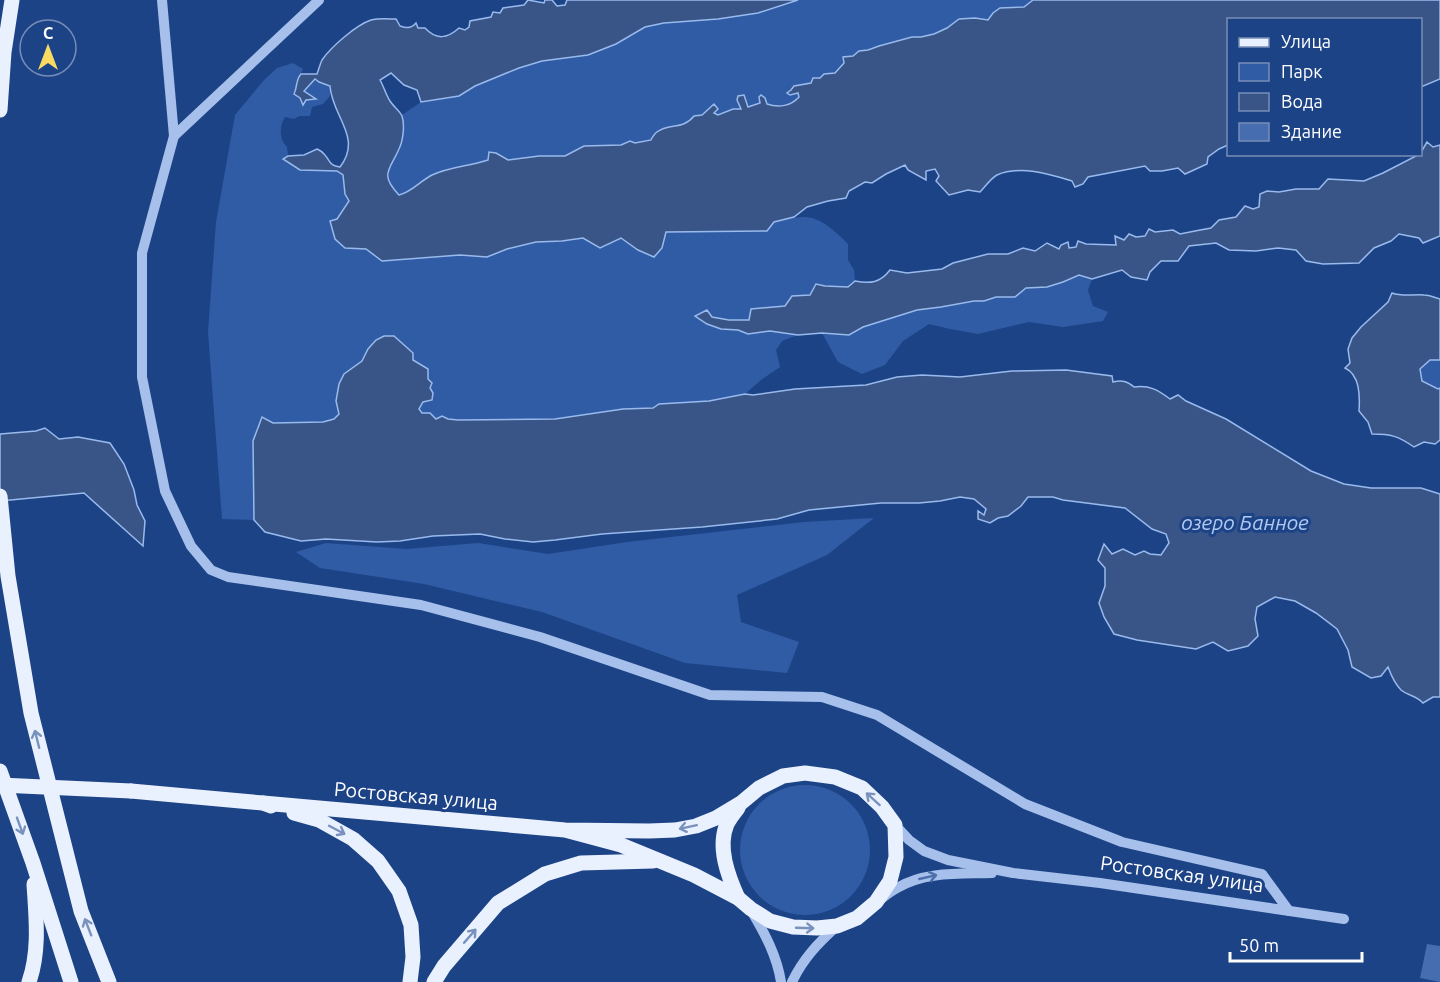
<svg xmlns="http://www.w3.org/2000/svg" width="1440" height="982" viewBox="0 0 1440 982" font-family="Ubuntu,sans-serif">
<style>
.green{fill:#305ca5}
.water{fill:#395588;stroke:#99baed;stroke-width:1.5}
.building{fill:#456db0}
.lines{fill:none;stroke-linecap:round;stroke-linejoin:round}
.minor{stroke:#a6c0eb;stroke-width:10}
.major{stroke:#eaf1fe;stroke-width:15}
.major-bridge{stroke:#eaf1fe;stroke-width:15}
.oneway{stroke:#7991bd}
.oneway2{stroke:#4d6faa}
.labels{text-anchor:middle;stroke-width:6;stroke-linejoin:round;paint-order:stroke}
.street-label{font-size:20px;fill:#fff;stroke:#1d4387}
.water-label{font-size:21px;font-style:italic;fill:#b1caf3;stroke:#1d4387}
</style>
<rect width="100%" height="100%" fill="#1d4387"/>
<g class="green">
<path d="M798 0H1033L1024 7 1000 8 993 13 988 20 975 18 959 19 947 28 934 34 921 37H912L879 46 868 50 859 51 853 56H848L843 58 844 63 835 73 824 74 820 78 811 83 794 86 788 93 790 95 798 93 799 97C791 106 779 108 767 104L765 98 756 105 748 107 745 101 742 109H733L718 115 714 113 709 108C701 116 691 123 680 126 677 126 672 127 670 128 656 134 647 147 630 141L621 145H604L573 152 565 156H539L508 160 502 157C493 159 484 162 474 164 460 168 445 169 432 175 420 181 412 192 399 195 390 185 385 174 392 161 394 157 398 153 400 149 404 139 402 126 402 115L421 102 459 96 475 86 519 68 543 61 588 55 616 44 645 27 668 22 718 19 758 13Z"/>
<path d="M293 63 303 69C302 72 300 75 298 78 293 87 299 96 303 104L306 100 315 98 303 91 315 79 319 83 330 86V96L323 104 312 107 310 116H299L294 119 285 117C279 126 279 139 287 147L288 156 284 159 300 170 337 171 343 175 345 194 349 201 337 219 331 221 345 248H366L382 261 460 255 487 257 507 249 536 242 562 241 583 238 600 248 621 238 638 250 662 248 666 232C701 231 738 229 773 222 787 220 801 214 815 219 828 224 838 234 848 244V260L854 270 855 281 848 287 825 286 816 284 810 295 793 296 786 306 771 307 749 320H729L696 315 707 324 721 329 738 330 748 334 770 331 798 335 782 341 776 350 780 367 761 380 745 394 709 401 659 404 653 408 623 409 555 419 458 420 436 419 422 413 419 409 430 388 428 379 419 363 376 340 368 349 362 361 344 374 339 384 336 401 339 414 334 419 323 422 273 423 262 417 253 442 254 520 222 519 208 332 216 222 235 115 264 80 277 68Z"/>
<polygon points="1079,275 1092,279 1088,290 1093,306 1108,312 1103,321 1063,327 1029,322 978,334 950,329 929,324 903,341 885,365 862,374 838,362 822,333 849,335 863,327 917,310 941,307 974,301 984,301 996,297 1015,297 1026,288 1048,287 1063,282"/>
<polygon points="1430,360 1440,360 1440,388 1438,389 1422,381 1420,369"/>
<polygon points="874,518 827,555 737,595 741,622 799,642 787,673 685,663 542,612 424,584 320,568 296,552 326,543 406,549 478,543 548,554 627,542 804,522"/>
<circle cx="805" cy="850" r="65"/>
</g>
<g class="water">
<path d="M528 0 544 3 545 0H552L557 6 565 5 567 0H798L758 13 718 19 664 23 645 27 616 44 588 55 542 61 519 68 475 86 459 96 421 102 417 90 404 85 391 73 380 80C384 87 386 95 390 101 393 106 400 111 402 116 405 125 403 141 399 149 390 170 379 174 399 195 412 192 420 181 432 175 449 167 470 166 488 160L489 152 496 153 508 160 539 156H565L584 146 621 145 630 141 635 143 651 140C651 139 656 132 657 132 669 123 683 130 694 116L702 115 714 104 718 109 714 113 718 115 733 109H741L737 100 738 96 744 95 748 107 760 103 759 97 761 95 765 98 767 104C779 108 791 106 799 97L798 93 790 95 787 93 791 90 794 86 811 83 813 78H820L824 74 835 73 844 63 843 57 853 56 859 51 868 50 879 46 912 37H921L934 34 947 28 959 19 975 18 988 20 993 13 1000 8 1024 7 1033 0H1440V79L1421 87 1420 20H1228V145L1219 149 1208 157 1207 164 1185 174 1178 168 1162 171H1150L1145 166 1088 177 1083 184 1075 187 1072 181C1049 174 1020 165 997 175 991 178 985 187 980 192L968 190 949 195 936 181 939 176 935 169 926 171V180L908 170 905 165 886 174 872 183 865 182 849 191 846 198 828 201 807 207 794 217 774 222 767 231 666 232 662 248 654 257 638 250 621 238 600 248 583 238 562 241 536 242 507 249 487 257 460 255 382 261 366 249 345 248 335 239 330 221 337 219 349 201 345 194 343 175 337 171 300 170 283 159 288 156 304 155 317 149C319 150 322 151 324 154 331 161 328 165 340 167 363 137 332 117 330 86L319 82 315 79 304 91 316 99 306 100 303 105 300 98 294 94C298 86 295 81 301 74H317C319 69 320 64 322 60 331 47 356 25 371 20 379 18 388 19 396 19L400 26C406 28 411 29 416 23L418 28H425C436 40 447 39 459 28L465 30 469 27 470 21 491 17 493 12 500 13 503 8 524 5Z"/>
<path d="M1427 142 1433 147 1440 145V236L1423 243 1419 238 1399 234 1391 241 1374 248 1359 263 1323 264 1306 261 1296 250 1278 248 1256 251 1229 250 1216 243 1189 246 1178 261H1161L1150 272 1147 280 1131 277 1122 270 1092 279 1079 275 1063 282 1047 287 1026 288 1015 297H996L984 301H974L941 307 917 310 863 327 849 335 822 333 798 335 770 331 748 334 738 330 721 329 707 324 695 316 707 310 712 317 729 320H749L751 309 785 306 792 296 810 295 816 284 825 286 848 287 855 281C870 284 880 283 890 270L907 273 942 269 953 263 988 254H1008L1023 248 1035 251 1047 243 1059 249 1061 245 1068 242 1069 248 1076 247 1078 241 1086 244 1116 245 1115 236 1124 240 1129 234 1136 237 1145 236 1149 229 1155 232 1173 230 1180 234 1195 231 1211 228 1219 220 1236 217 1245 206 1253 209 1259 207 1260 194 1267 191 1279 192 1296 189H1319L1328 179 1364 181 1383 173 1420 154Z"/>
<path d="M1392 293C1403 297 1413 294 1424 295 1430 295 1435 298 1440 299V360H1430L1420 369 1422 381 1438 389 1440 388V440L1435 444 1424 442 1414 447C1398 436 1391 434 1372 434L1368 422 1359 411C1360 396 1360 375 1345 368L1350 363 1348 349 1352 338 1361 327 1388 302Z"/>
<path d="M384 336H394L413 353V360L428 369V379L432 383 430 388 433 393 432 400 423 402 419 409 422 413H430L436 419 442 416 448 419 458 420 555 419 623 409 653 408 659 404 709 401 745 394 753 395 795 389 866 385 897 377 922 375 960 377 1012 371 1066 370 1112 376 1113 382C1122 380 1127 381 1134 387 1150 385 1158 390 1170 399L1178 395 1186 401 1226 419 1311 471 1344 484 1371 488H1421L1440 494V697H1433L1423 703C1416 695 1408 696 1401 690 1395 684 1391 675 1388 667L1381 676 1371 678 1352 667 1348 650 1337 629 1316 613 1295 601 1275 597 1257 607 1255 619 1258 636 1248 646 1228 651 1213 642 1196 649 1137 640 1114 634 1104 617 1099 603 1105 586V568L1098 560 1104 544 1112 554 1123 549 1135 555 1144 551 1150 554 1161 555 1169 543 1166 534 1152 529 1125 508 1063 500 1053 497H1028L1021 506 1008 516 998 518 990 523 978 519V511L984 515 986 509 974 499 960 497 940 501 919 503H881L809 510 777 519 702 527 602 534 555 540 533 542 505 539 480 534 433 536 400 541 377 542 326 539 301 541 265 532 254 520 253 441 262 417 273 423 323 422 334 419 339 414 336 401 339 384 344 374 362 361 368 349 376 340Z"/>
<polygon points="45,428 59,439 78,437 110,443 124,464 134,490 137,505 145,521 143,546 84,493 0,501 0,434 36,431"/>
</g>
<polygon class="building" points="1427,944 1440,946 1440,982 1420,978"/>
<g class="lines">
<g class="minor">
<polyline points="162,0 174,136"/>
<polyline points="319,0 174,136 142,253 142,377 165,491 191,546 211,570 228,577 421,605 540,637 710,695 822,697 877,715 1025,804 1122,842 1262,874 1289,911"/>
<polyline points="895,825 909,840 924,851 948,860 1013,873 1100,883 1344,919"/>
<path d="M881 899C886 895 891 891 897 888 925 871 961 874 992 873"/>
<path d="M752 912C765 934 777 956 781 982"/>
<path d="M792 982C803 959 818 943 836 927"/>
</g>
<g class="major">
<polyline points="0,110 4,52 12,0"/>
<polyline points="0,496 8,576 31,713 81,911 109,982"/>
<polyline points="0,771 33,863 71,982"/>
<polyline points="131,791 263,803 271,806"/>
<polyline points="263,803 565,830 649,831 675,830 696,826 716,818 741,803 759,788 783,776 805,773 835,777 862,788 882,807 895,825 896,857 890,881 876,902 857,918 837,926 817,928 793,927 770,921 751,909 738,898 694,875 660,861 621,845 565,830"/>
<polyline points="294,813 319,820 353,839 378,861 399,891 411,925 413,957 410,982"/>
<path d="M738 898C728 876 717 847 727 824 730 818 734 813 738 808"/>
<path d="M29 982C40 950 36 917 34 884"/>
<polyline points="434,982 444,966 498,903 545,874 581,863 653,861"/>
</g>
<polyline class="major-bridge" points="0,785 131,791"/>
</g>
<defs><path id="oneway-shaft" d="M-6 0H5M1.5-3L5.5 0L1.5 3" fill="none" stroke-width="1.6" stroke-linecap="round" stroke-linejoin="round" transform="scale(1.5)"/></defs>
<g class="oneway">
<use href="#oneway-shaft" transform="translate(37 739) rotate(-104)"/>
<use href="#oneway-shaft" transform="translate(873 799) rotate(-138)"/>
<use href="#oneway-shaft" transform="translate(20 826) rotate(70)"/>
<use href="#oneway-shaft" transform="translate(688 827) rotate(168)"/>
<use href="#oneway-shaft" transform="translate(337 830) rotate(28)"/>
<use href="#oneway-shaft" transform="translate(88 927) rotate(-111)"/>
<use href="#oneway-shaft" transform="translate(805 928) rotate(2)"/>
<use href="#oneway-shaft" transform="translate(470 936) rotate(-49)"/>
</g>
<use class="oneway2" href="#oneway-shaft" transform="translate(928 877) rotate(-13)"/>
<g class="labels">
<g class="street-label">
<text transform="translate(416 796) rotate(5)" y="7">Ростовская улица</text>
<text transform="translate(1182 874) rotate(8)" y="7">Ростовская улица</text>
</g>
<g class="water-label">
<text x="1245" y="530">озеро Банное</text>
</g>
</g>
<rect x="1227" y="18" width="195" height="138" fill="#1d4387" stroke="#778eb7" stroke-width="1.5"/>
<rect x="1239" y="38" width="30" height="9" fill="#eaf1fe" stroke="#778eb7" stroke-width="1.5"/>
<text x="1281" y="48" font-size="18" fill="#ffffff">Улица</text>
<rect x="1239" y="63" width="30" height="18" fill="#305ca5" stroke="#778eb7" stroke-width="1.5"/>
<text x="1281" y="78" font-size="18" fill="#ffffff">Парк</text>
<rect x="1239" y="93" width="30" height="18" fill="#395588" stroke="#778eb7" stroke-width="1.5"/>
<text x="1281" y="108" font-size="18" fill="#ffffff">Вода</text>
<rect x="1239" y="123" width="30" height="18" fill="#456db0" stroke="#778eb7" stroke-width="1.5"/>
<text x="1281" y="138" font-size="18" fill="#ffffff">Здание</text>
<g transform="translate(48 48)"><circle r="28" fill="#1d4387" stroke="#778eb7" stroke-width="1.5"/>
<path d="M0-4.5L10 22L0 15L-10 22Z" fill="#fbda64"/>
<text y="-9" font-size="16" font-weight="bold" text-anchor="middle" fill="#ffffff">С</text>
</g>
<path d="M1230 952v9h132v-9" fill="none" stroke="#ffffff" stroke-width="3"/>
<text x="1239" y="952" font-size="18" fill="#ffffff" stroke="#1d4387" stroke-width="4.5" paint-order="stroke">50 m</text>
</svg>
